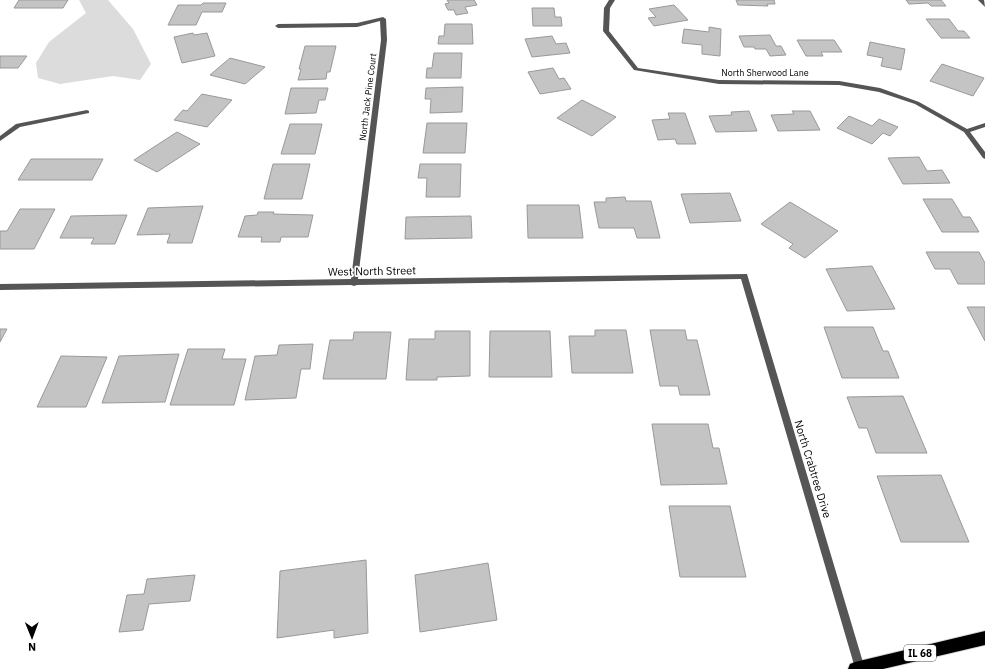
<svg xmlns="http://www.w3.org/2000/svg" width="985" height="669" viewBox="0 0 985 669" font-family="'IBM Plex Sans',sans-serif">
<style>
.green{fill:#dcdcdc}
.building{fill:#c4c4c4;stroke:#999}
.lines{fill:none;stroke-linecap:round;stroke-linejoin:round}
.primary-casing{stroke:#dbdbdb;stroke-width:2}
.minor{fill:#555;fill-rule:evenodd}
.primary{fill:#000;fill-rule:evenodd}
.labels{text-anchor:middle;stroke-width:3.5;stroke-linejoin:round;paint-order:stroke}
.far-street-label{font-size:9px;fill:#000;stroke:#fff}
.shield{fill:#fff;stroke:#4c4c4c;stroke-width:1}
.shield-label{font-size:10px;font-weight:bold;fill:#000}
.street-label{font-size:11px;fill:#000;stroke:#fff}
</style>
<rect width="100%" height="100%" fill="#fff"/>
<polygon class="green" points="79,0 108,0 133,29 151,64 140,80 113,76 60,84 38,78 36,63 49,42 86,13"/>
<g class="building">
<polygon points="19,0 68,0 63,8 14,8"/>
<polygon points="447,0 474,0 477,5 465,7 468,13 456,15 454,10 448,10 445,4 449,3"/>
<polygon points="736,0 774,0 775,4 767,4 768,6 738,5"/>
<polygon points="906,0 941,0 946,6 931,6 928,3 909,4"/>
<polygon points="203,3 226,3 222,12 202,12 196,25 168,25 178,5 201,5"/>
<polygon points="674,5 688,20 654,26 648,18 656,17 649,9"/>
<polygon points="532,8 554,8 555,17 561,17 562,26 533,26"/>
<polygon points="926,19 949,19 958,31 964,31 970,38 941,38"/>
<polygon points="445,24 472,24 473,44 438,44 439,36 444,36"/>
<polygon points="709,27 721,29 720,56 702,54 702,45 682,43 684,29 709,32"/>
<polygon points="193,33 194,35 207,33 215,56 182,63 174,37"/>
<polygon points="770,35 776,46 781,46 786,55 770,56 766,49 755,49 754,47 744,47 739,36"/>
<polygon points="552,36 556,44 566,43 570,53 532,57 525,39"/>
<polygon points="797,40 834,40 842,52 821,52 823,56 806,56"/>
<polygon points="870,42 905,49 901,70 881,66 883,58 867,55"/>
<polygon points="305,46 336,46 330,72 327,72 326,79 298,80 301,69 299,69"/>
<polygon points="434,53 462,53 461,78 426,78 427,68 432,68"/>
<polygon points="0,56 27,56 18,68 0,68"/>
<polygon points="230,58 265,67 245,84 210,75"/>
<polygon points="942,64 984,78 973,96 930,81"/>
<polygon points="553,68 559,79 564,78 571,89 540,94 528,72"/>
<polygon points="463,87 462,112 430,113 431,99 425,99 426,88"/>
<polygon points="291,88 328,88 325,100 319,100 316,113 285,114"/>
<polygon points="202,94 232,100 207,127 174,120 183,110 187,111"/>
<polygon points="582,100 616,117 592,136 557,118"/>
<polygon points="749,111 757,131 716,132 709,116 732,115 731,112"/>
<polygon points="792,111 810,111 820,130 778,131 771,115 794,114"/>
<polygon points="668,113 685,113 696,144 677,144 675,139 658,140 652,120 670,119"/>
<polygon points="849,116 872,126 879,119 898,127 890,136 883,133 872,144 837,128"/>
<polygon points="427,123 467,123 465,153 423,153"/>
<polygon points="290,124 322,124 315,154 281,154"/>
<polygon points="177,132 200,144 157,172 134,160"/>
<polygon points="919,157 927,171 942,170 950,183 903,184 888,158"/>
<polygon points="31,159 103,159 92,180 18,180"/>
<polygon points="273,164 310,164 302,199 264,199"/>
<polygon points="420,164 461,164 460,197 426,197 427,178 418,178"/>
<polygon points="730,193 741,221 690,223 681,194"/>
<polygon points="625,197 626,201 651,201 660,238 637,238 634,228 599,228 594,202 606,202 606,198"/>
<polygon points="923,199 952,199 963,217 970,217 979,232 942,232"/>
<polygon points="790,202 838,231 805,258 789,248 793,244 761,224"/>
<polygon points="527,205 579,205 583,238 528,238"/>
<polygon points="203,206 192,243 167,243 170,234 137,235 148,208"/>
<polygon points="20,209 55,209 34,249 0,249 0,231 7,231"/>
<polygon points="258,212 274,212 273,214 313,215 308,237 281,237 280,242 261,242 262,237 238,237 245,216 257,215"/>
<polygon points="127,215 115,244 91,244 94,238 60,238 71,216"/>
<polygon points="471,216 472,238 405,239 406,217"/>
<polygon points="926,252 979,252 985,263 985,284 958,284 950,269 935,269"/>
<polygon points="872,266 895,309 847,311 826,269"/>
<polygon points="967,307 985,307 985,341"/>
<polygon points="824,327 873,327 883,351 888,351 899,378 842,378"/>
<polygon points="0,329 7,329 0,342"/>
<polygon points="595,330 626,330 633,373 572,373 569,336 595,336"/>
<polygon points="650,330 685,330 687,340 697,340 710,395 680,395 678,386 660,386"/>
<polygon points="435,331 470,331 470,376 437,377 437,380 406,380 409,339 435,339"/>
<polygon points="490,331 550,331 552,377 489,377"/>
<polygon points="354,332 391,332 386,379 323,379 330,340 353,340"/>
<polygon points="313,344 310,369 301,369 296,398 245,400 255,356 277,355 279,345"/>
<polygon points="188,349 225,349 222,359 246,359 234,405 170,405"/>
<polygon points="179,354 165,402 102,403 119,356"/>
<polygon points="61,356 107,357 86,407 37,407"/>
<polygon points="903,396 927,453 876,453 867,428 859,428 847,397"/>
<polygon points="652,424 708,424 713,448 719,448 727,484 661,485"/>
<polygon points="941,475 969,542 901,542 877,476"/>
<polygon points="669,506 730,506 746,577 680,577"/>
<polygon points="366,560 368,633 334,638 334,630 277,638 280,571"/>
<polygon points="488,563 497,620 420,632 415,575"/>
<polygon points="195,575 190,601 149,604 143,630 119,632 127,595 144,594 147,579"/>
</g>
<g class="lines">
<defs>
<polygon id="primary" points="985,631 985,645 883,669 848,669 850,664 855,662"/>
</defs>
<use href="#primary" class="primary-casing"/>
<g class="minor">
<polygon points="609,0 615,0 610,8 609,31 638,68 719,80 839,81 880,88 919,102 967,129 985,123 985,127 970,132 985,152 985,159 983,158 964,132 915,104 879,92 839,85 719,84 634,70 603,31 604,8"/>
<polygon points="978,0 984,0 985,7"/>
<polygon points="383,17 386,19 387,40 358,279 747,274 865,669 855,668 741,279 357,285 354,286 351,285 0,290 0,284 351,279 381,40 380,21 357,27 278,28 275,26 278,24 357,23"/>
<polygon points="87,110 89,111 89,113 20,127 0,141 0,136 16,124"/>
</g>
<use href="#primary" class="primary"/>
</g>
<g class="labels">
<g class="far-street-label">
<text x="765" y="76">North Sherwood Lane</text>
<text transform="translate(368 97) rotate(-83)" y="3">North Jack Pine Court</text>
</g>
<rect class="shield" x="904" y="645" width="32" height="16" rx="3"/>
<g class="shield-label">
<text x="920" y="657">IL 68</text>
</g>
<g class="street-label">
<text transform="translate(372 271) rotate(-1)" y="4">West North Street</text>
<text transform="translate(813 469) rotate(73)" y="4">North Crabtree Drive</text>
</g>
</g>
<g transform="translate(32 637) rotate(179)" stroke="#ffffff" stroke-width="3" paint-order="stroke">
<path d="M0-3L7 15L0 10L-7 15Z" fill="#000000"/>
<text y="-6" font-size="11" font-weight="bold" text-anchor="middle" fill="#000000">N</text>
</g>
</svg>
